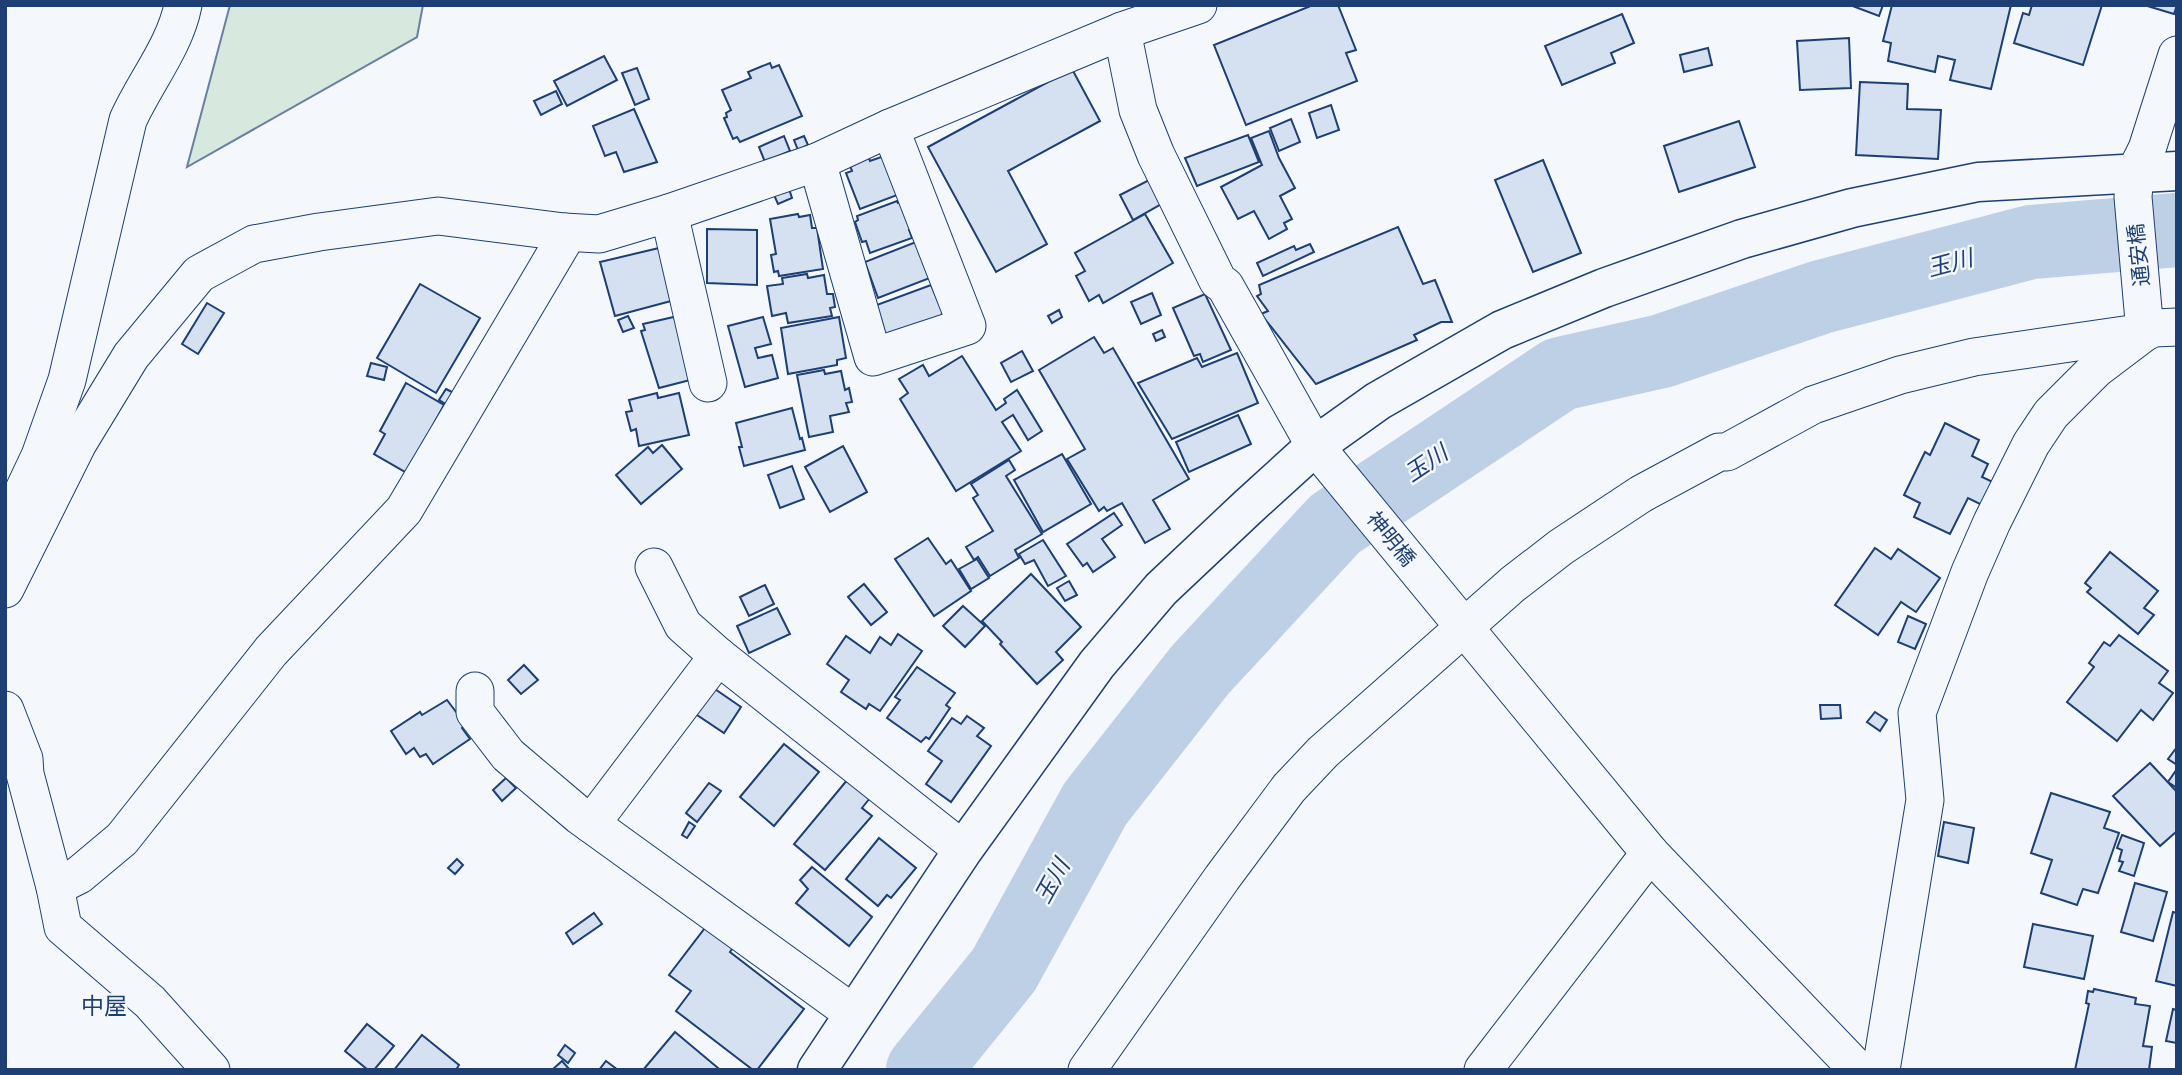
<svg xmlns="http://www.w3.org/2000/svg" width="2182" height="1075" viewBox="0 0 2182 1075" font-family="'Nunito Sans','Noto Sans JP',sans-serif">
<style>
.green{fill:#d7e8df;stroke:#687fa3;stroke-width:2}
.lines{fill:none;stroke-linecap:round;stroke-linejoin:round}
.river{stroke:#bed0e5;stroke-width:74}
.building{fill:#d5e0f0;stroke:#1d3f73;stroke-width:2}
.street-casing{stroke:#1d3f73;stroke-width:39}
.secondary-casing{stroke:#1d3f73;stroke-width:41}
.street{stroke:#f4f7fb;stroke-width:37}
.secondary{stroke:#f4f7fb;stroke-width:38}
.labels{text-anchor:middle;stroke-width:5;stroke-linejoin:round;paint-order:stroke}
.street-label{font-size:21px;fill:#1d3f73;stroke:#f4f7fb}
.water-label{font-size:23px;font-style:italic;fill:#1d3f73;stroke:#f4f7fb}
.neighbourhood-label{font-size:23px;fill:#1d3f73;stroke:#f4f7fb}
</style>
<rect width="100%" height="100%" fill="#f4f7fb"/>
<polygon class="green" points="230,5 423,5 417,37 187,167"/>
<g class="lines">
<polyline class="river" points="923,1070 1004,970 1095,804 1200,670 1335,524 1560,374 1662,351 1821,297 2031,242 2177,230"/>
</g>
<g class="building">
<polygon points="1313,5 1338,5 1356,50 1346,53 1357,81 1246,125 1214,45"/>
<polygon points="1850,5 1883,5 1879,16"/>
<polygon points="1892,5 2011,5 1991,89 1950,80 1955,60 1938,56 1935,72 1888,61 1891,43 1883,41"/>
<polygon points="2032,5 2102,5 2083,65 2014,43 2023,13 2029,15"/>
<polygon points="2144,5 2177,5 2174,14"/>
<polygon points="1622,14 1634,43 1611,53 1615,63 1562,85 1545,46"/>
<polygon points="1849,38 1851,88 1800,90 1797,41"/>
<polygon points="1708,48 1712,65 1684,72 1680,55"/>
<polygon points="604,56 617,80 567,106 554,81"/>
<polygon points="770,63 772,68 779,65 802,116 740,142 737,137 733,139 724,118 727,117 726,113 731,110 722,90 751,78 748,72"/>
<polygon points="637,68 649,99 635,105 622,73"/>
<polygon points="1072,69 1100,121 1008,171 1047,244 996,272 928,147"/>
<polygon points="1860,82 1908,84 1907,109 1941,110 1938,159 1856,155"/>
<polygon points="556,91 562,104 541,115 534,101"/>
<polygon points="1331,105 1339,130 1317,138 1309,113"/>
<polygon points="634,109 657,162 624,172 616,152 605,156 593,126"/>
<polygon points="1291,119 1300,142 1279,151 1270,128"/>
<polygon points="1739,121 1755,167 1679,192 1664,146"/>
<polygon points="1269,131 1279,158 1295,188 1280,196 1292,219 1284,223 1287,229 1269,239 1254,211 1238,219 1221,187 1262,165 1251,138"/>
<polygon points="1248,135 1259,162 1197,186 1185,158"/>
<polygon points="784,136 790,151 765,162 759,147"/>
<polygon points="804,136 808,145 798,150 794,140"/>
<polygon points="868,155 870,161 887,155 900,194 860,209 846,173 852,171 849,163"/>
<polygon points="1543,160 1581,253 1533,272 1495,180"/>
<polygon points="1151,179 1163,203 1133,220 1120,195"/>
<polygon points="789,189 792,198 778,204 774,195"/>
<polygon points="909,199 913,229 909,230 912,238 870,253 866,241 862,242 855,222 858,220 857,216 897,201 898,203"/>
<polygon points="798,214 799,217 810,215 812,228 817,228 823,269 779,276 778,271 774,272 771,255 776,254 770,219"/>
<polygon points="1145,214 1173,263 1103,303 1099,295 1089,301 1076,276 1085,271 1075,253"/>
<polygon points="1398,227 1423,284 1435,280 1452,322 1441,322 1414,335 1417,340 1316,384 1261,314 1268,311 1257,296 1261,294 1259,285"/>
<polygon points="707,229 757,230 757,285 707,283"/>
<polygon points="921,240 935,276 878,298 865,262"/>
<polygon points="1310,244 1314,252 1263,276 1257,263 1294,246 1296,250"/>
<polygon points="659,248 671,301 615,316 600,262"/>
<polygon points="807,274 808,278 824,275 827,294 833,294 835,307 830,308 832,316 788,323 786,313 772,316 767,286 783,284 782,278"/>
<polygon points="420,284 480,318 436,393 377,358"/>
<polygon points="931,285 938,301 941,300 946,312 942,314 945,321 888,342 874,306"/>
<polygon points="1152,293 1161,315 1141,324 1131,302"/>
<polygon points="1205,294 1231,350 1203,362 1200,354 1194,356 1173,308"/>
<polygon points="207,303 224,313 198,354 182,344"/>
<polygon points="1059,310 1062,317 1052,323 1048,316"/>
<polygon points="628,316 634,328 623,332 618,320"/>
<polygon points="678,316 694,379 659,388 641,331 645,330 643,324"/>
<polygon points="763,317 771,344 755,348 758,358 772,355 778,378 745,387 728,326"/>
<polygon points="839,317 846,358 837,360 837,365 788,374 781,328"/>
<polygon points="1162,330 1165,337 1156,341 1153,334"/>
<polygon points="1094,337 1104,353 1113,348 1189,479 1153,500 1170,529 1145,543 1122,503 1107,511 1104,507 1099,511 1067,459 1085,449 1039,370"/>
<polygon points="1022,351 1033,371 1011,382 1001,363"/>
<polygon points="1237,353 1258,403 1172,439 1138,383 1197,358 1202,367"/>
<polygon points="962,356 996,410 1006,403 1004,399 1017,390 1042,431 1028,440 1013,415 1002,422 1021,451 956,491 900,399 908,393 899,379 923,365 929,376"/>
<polygon points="371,363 387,367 384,380 367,376"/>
<polygon points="824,370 825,374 841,371 845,390 849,388 852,402 846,403 849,412 830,416 833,432 809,437 797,375"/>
<polygon points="406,383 444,405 407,473 374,454 385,434 380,431"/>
<polygon points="446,389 456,394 449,406 439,400"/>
<polygon points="657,393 658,398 679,393 689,435 639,446 636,429 631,431 626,412 632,411 629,400"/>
<polygon points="792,408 800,439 802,438 805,450 744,466 739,447 742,447 736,423"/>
<polygon points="1238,415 1251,444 1189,472 1176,442"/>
<polygon points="1945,423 1979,440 1972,456 1988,464 1982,477 1995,483 1984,506 1968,498 1950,534 1914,517 1920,503 1904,495 1925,452 1930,455"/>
<polygon points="662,445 682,469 641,504 616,475 648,447 653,453"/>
<polygon points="843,446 867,492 830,512 805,467"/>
<polygon points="1062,454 1091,504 1043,532 1014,480"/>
<polygon points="1009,460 1015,470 1006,476 1042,534 1015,550 1019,558 990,576 978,557 974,560 966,547 993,531 973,498 978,495 971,484"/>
<polygon points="792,466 804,499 780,508 768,475"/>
<polygon points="1114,513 1122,525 1102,539 1115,557 1093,572 1087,563 1083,566 1067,544"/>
<polygon points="928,538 946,564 951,560 971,591 934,616 895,559"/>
<polygon points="1043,540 1066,576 1048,586 1034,560 1025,564 1019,554"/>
<polygon points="1875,548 1891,559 1898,549 1940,578 1916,612 1901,602 1878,635 1835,605"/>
<polygon points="2110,552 2158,591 2144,608 2154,615 2138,634 2087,592 2091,588 2085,583"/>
<polygon points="977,559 989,578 971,589 959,569"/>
<polygon points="1031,574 1081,627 1056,652 1063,660 1037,684 1000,644 1002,642 982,621"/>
<polygon points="1069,581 1077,595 1065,601 1057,588"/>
<polygon points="864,584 887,612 871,625 848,597"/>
<polygon points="765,585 774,604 749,616 740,597"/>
<polygon points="963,606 985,626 965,647 943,626"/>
<polygon points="777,608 790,634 749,653 737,626"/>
<polygon points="1908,616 1926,624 1915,649 1898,642"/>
<polygon points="898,634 922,651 880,711 869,704 866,709 841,692 849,680 827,664 846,636 870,653 880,637 891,645"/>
<polygon points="2119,635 2168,671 2159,683 2173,693 2153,720 2141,710 2117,741 2067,702 2094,667 2089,663 2104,642 2110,646"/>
<polygon points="524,665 538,680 521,694 508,680"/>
<polygon points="917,667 955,693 946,705 950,708 929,739 926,737 921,742 887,718 900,700 895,697"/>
<polygon points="712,687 741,707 724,733 694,713"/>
<polygon points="447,700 466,725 462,728 470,739 433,764 426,754 420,757 414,748 406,754 391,731 420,712 422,715"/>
<polygon points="1820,705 1840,705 1841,718 1821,719"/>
<polygon points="1875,712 1887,720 1880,731 1867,722"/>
<polygon points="967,716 984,728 977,736 991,746 951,802 926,784 942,761 928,751 952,718 961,724"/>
<polygon points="784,744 819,772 774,826 740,797"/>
<polygon points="2177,747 2177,765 2168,759"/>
<polygon points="2150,763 2177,792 2177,831 2160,846 2113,796"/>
<polygon points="2177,769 2177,788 2168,782"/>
<polygon points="506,778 516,788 502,801 493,790"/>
<polygon points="848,779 870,798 862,808 872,816 825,870 794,844"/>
<polygon points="709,783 721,791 697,822 686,813"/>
<polygon points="2051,793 2110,812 2104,828 2119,833 2098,893 2083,889 2077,905 2041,893 2052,860 2031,853"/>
<polygon points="689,822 695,826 687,838 682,835"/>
<polygon points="1944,822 1974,828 1968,863 1938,856"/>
<polygon points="2122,835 2144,843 2134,876 2119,871 2123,862 2119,861 2122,850 2117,848"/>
<polygon points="879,838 916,868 891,898 887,895 878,906 846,879"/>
<polygon points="457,859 463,865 455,874 448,868"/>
<polygon points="812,867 872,917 849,946 796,903 808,889 800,880"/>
<polygon points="2135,883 2167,892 2153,941 2121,932"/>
<polygon points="2173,912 2177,913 2177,986 2156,981"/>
<polygon points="594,913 602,924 573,944 566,933"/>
<polygon points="708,924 735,945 730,952 804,1009 757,1070 753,1070 676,1011 691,991 669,975"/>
<polygon points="2033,924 2093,936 2084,979 2024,967"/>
<polygon points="2094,989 2136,998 2135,1004 2150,1006 2143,1046 2152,1047 2149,1070 2075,1070 2089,1004 2086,1003 2088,991 2093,992"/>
<polygon points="2173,1009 2177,1010 2177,1043 2166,1041"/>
<polygon points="367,1024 394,1046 374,1070 368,1070 345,1051"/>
<polygon points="675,1032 718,1068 717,1070 643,1070"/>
<polygon points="422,1035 459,1065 456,1070 394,1070"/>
<polygon points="565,1045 575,1053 568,1063 558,1055"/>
<polygon points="562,1061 570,1070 552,1070"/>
<polygon points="606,1061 618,1070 599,1070"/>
</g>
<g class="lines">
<defs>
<g id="street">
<polyline points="1198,5 1122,31 1138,110 1156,155 1218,281 1225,286 1315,446 1650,853 1858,1070"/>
<polyline points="817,162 873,357 967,326 890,128"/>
<polyline points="669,213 708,383"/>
<path d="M5 530 40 456 67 380 128 120C145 82 175 46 183 5"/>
<polyline points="654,567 683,625 718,656 963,850"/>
<polyline points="5,589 78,443 131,356 199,274 254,244 319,232 438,216 564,232 599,234 669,213 817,162 890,128 1122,31"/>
<polyline points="475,691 475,712 508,755 580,816 854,1014"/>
<polyline points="5,710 24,759 25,774 55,887 63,927 150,1002 211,1070"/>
<polyline points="591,824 718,656"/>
<polyline points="55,887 79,875 122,839 271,651 404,510 562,243 564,232"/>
<polyline points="1087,1070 1222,878 1289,788 1323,752 1513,584 1561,547 1641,494 1719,452 1727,452 1813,405 1900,375 1974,357 2145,332 2154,328 2177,327"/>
<polyline points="1483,1070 1650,853"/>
<polyline points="1881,1070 1925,800 1917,713 1970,572 1992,522 2031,444 2051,414 2096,369 2145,332 2133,197 2135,173 2147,149 2177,55"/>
</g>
<polyline id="secondary" points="817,1070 963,850 1097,664 1161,589 1248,507 1315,446 1378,401 1502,330 1604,288 1742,239 1852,208 1978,182 2177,171"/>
</defs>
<use href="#street" class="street-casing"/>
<use href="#secondary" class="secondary-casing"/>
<use href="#street" class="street"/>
<use href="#secondary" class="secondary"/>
</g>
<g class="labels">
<g class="street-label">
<text transform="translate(2139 255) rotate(-96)" y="7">通安橋</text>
<text transform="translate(1391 539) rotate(51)" y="7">神明橋</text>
</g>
<g class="water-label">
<text transform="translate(1950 263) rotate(-15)" y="8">玉川</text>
<text transform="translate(1426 463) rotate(-34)" y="8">玉川</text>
<text transform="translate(1052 881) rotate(-61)" y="8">玉川</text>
</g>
<g class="neighbourhood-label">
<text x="104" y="1014">中屋</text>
</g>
</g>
<rect width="2182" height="1075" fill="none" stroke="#1d3f73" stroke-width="14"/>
</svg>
